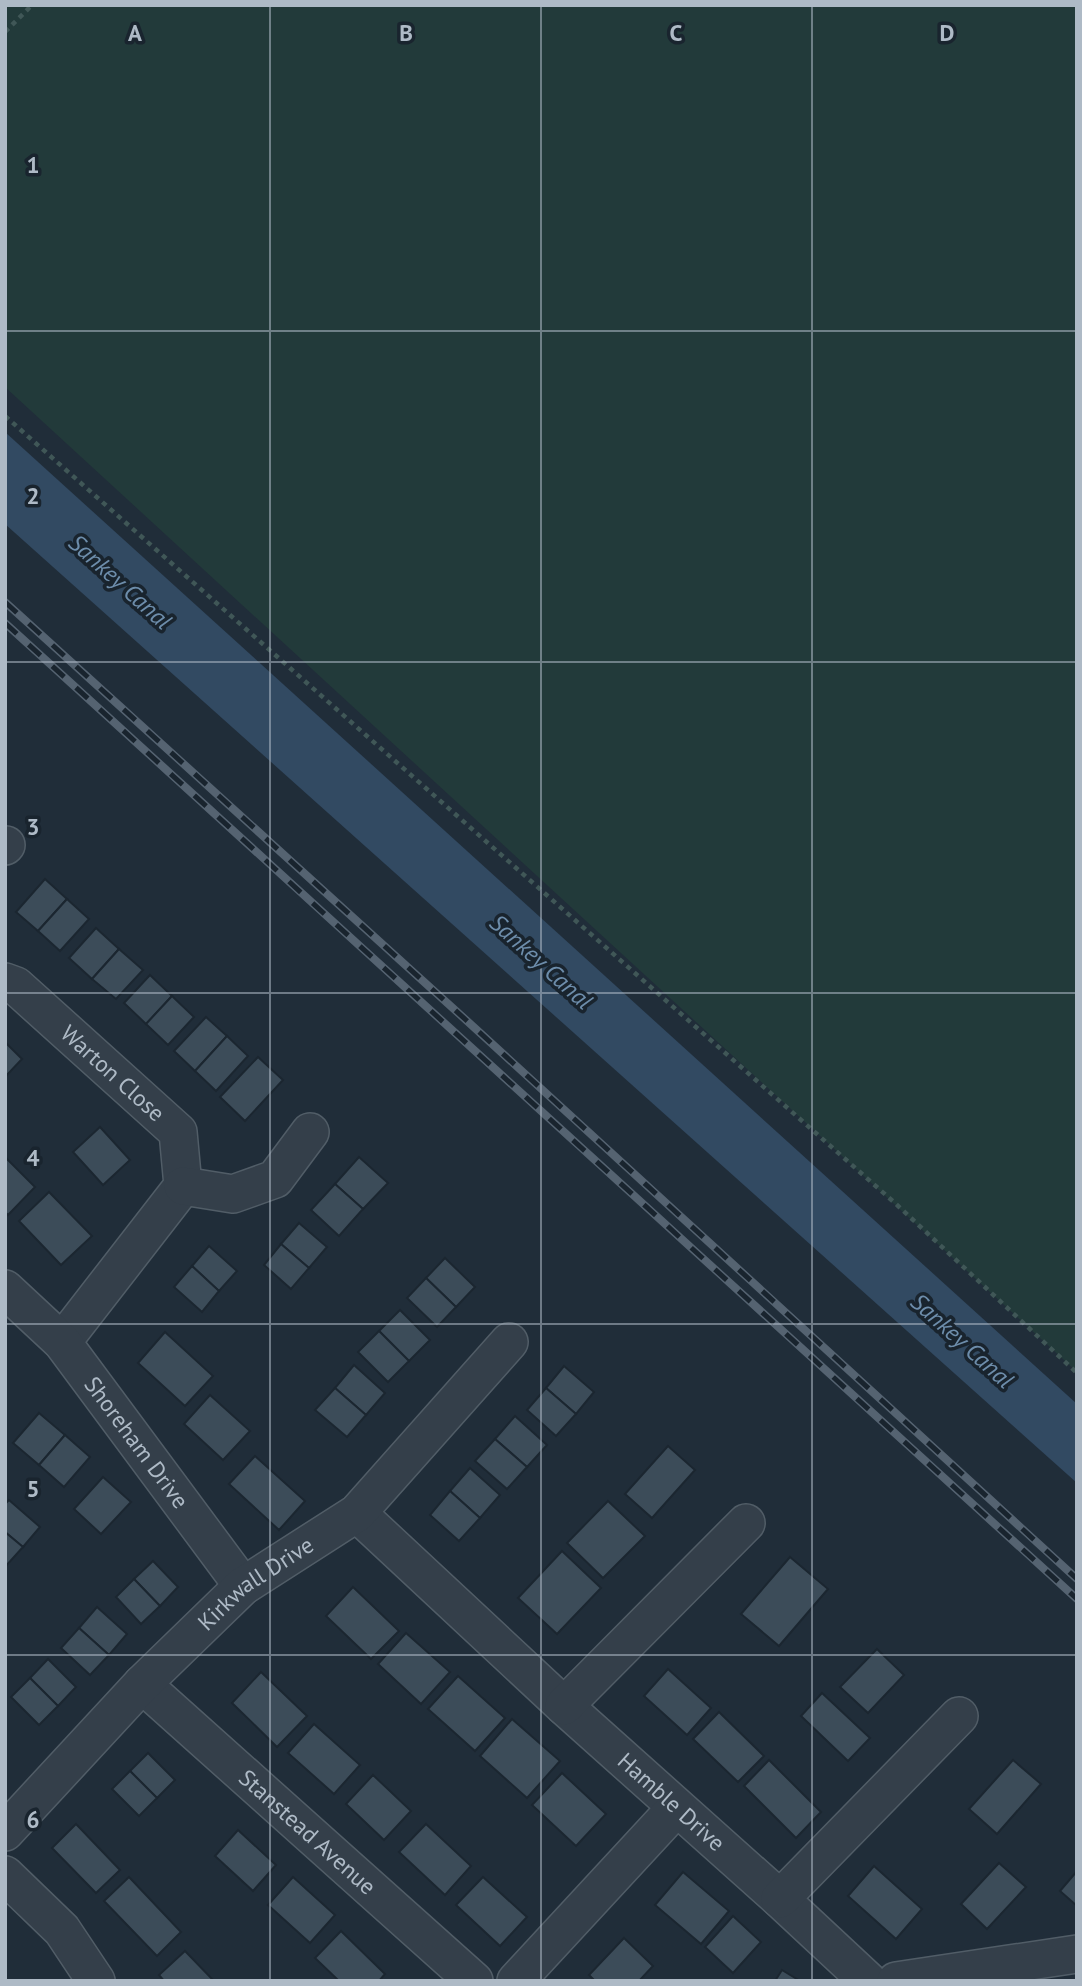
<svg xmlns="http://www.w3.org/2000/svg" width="1082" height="1986" viewBox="0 0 1082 1986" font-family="'PT Sans',sans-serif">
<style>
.green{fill:#223a3a}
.water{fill:#324a62}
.building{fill:#3c4c59;stroke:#1b2630;stroke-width:2}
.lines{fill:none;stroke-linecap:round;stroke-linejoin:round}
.minor-casing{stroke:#515d67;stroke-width:40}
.path{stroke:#405757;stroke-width:4.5;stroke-dasharray:5 5;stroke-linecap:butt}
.minor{stroke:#343f4a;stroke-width:37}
.rail-casing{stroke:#556371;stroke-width:8}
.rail{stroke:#19242e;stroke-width:5;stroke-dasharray:16;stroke-linecap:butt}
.grid{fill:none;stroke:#aebac6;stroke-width:2;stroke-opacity:0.55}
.labels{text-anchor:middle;stroke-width:7;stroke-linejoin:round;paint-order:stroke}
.street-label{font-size:23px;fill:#aebac6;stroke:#19242e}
.water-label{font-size:24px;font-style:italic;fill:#6d8dab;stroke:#19242e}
.grid-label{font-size:23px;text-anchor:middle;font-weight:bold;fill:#aebac6;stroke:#19242e;stroke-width:7;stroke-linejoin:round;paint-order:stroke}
</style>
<rect width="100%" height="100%" fill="#202d39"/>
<polygon class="green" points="5,5 1077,5 1077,1372 5,387"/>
<polygon class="water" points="5,432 1077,1404 1077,1483 5,524"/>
<g class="building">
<polygon points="45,879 67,899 38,931 16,912"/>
<polygon points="67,899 89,919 60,951 38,931"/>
<polygon points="96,928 119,949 92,979 69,958"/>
<polygon points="119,949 143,970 116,999 92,979"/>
<polygon points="150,975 172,996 146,1024 124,1003"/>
<polygon points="172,996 194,1017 168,1045 146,1024"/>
<polygon points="206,1017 227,1036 195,1071 174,1051"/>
<polygon points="227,1036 248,1056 216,1091 195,1071"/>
<polygon points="5,1042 22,1059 5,1077"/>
<polygon points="258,1057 283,1080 245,1121 220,1097"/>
<polygon points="100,1127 130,1160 103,1185 73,1152"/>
<polygon points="5,1157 35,1187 8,1215 5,1212"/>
<polygon points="359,1157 388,1183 363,1209 335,1184"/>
<polygon points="335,1184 363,1209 339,1236 311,1210"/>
<polygon points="49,1192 92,1236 61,1265 19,1221"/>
<polygon points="299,1223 327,1247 309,1268 281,1244"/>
<polygon points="281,1244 309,1268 291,1289 264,1265"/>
<polygon points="209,1246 237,1271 219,1291 192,1266"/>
<polygon points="445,1258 475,1287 456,1307 426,1278"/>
<polygon points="192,1266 219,1291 202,1312 174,1287"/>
<polygon points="426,1278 456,1307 437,1327 407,1298"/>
<polygon points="400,1310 430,1340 409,1361 379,1331"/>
<polygon points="379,1331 409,1361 388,1382 358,1352"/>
<polygon points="165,1332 213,1376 185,1406 138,1363"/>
<polygon points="354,1365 385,1393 366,1415 335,1388"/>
<polygon points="564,1366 594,1392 576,1414 546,1388"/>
<polygon points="335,1388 366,1415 347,1437 315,1410"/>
<polygon points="546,1388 576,1414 556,1436 527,1410"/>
<polygon points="210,1395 250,1431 223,1460 184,1424"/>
<polygon points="39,1413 65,1435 39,1465 13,1443"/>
<polygon points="515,1416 547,1445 527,1467 495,1439"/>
<polygon points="65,1435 90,1457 64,1487 39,1465"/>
<polygon points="495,1439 527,1467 507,1489 475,1461"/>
<polygon points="668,1446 695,1470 652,1518 625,1494"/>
<polygon points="255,1456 305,1501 279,1530 229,1484"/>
<polygon points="470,1468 500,1495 480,1518 450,1491"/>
<polygon points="103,1477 131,1502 101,1534 74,1509"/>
<polygon points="450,1491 480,1518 459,1541 430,1515"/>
<polygon points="9,1500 40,1527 23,1547 5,1532 5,1504"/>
<polygon points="608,1501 645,1536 603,1578 567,1543"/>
<polygon points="5,1532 23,1547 5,1567"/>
<polygon points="562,1551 601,1588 557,1634 518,1598"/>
<polygon points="790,1557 828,1589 779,1646 741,1614"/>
<polygon points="153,1561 178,1587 160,1606 134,1579"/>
<polygon points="134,1579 160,1606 141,1624 116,1597"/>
<polygon points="353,1587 399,1631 371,1659 326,1616"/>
<polygon points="97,1607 127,1634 109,1655 79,1628"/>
<polygon points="79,1628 109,1655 90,1675 61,1648"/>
<polygon points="406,1633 450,1672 421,1704 378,1664"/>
<polygon points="877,1649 904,1675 868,1713 840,1687"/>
<polygon points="48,1659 76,1687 58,1706 30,1678"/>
<polygon points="668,1669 711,1708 687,1735 644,1696"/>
<polygon points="261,1672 307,1716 277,1747 232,1703"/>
<polygon points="458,1676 505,1718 475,1751 428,1709"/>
<polygon points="30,1678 58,1706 39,1725 11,1697"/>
<polygon points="822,1693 870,1738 848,1761 801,1716"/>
<polygon points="719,1712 764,1756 738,1782 693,1739"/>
<polygon points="512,1719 560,1761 527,1798 480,1756"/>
<polygon points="314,1724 360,1765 334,1794 288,1753"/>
<polygon points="148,1753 175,1780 157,1798 130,1771"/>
<polygon points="769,1760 821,1812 796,1838 744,1786"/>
<polygon points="1013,1760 1041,1784 997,1834 969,1809"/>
<polygon points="130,1771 157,1798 139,1816 112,1789"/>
<polygon points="562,1773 606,1814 576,1846 532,1805"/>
<polygon points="373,1775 411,1811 384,1840 346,1804"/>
<polygon points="76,1824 120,1870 96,1893 52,1848"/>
<polygon points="426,1824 471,1866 445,1895 399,1852"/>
<polygon points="238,1830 276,1865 253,1891 215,1856"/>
<polygon points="999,1863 1026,1887 987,1929 961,1904"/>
<polygon points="874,1866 922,1909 896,1939 848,1896"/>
<polygon points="1077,1871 1077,1906 1060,1891"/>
<polygon points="683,1872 729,1911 701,1944 655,1905"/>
<polygon points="129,1877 181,1932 157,1956 104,1901"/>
<polygon points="293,1877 335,1915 310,1943 268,1905"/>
<polygon points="483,1877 527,1917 500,1946 456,1905"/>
<polygon points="733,1916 761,1942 733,1973 705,1947"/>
<polygon points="341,1931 385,1974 379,1981 339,1981 315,1958"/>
<polygon points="624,1938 653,1966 639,1981 595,1981 589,1975"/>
<polygon points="185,1951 214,1981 164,1981 159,1975"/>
<polygon points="782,1970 800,1981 775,1981"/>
</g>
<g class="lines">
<defs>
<g id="minor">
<polyline points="5,846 6,845"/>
<path id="s1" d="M5 982 16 986 178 1132 183 1186 62 1342"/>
<polyline points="183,1186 233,1194 275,1179 310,1132"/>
<path id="s2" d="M5 1289 62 1342 243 1586"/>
<path id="s3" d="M357 1513 564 1706 780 1899 868 1981"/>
<path id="s4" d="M142 1684 474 1981"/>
<polyline points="564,1706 746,1523"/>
<path id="s5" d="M5 1832 142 1684 243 1586 357 1513 509 1342"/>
<polyline points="5,1875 62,1930 96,1981"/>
<polyline points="780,1899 959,1716"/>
<polyline points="516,1981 676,1808"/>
<polyline points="896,1981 1077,1954"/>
</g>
</defs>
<use href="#minor" class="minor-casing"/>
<g class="path">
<polyline points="5,32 32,5"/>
<polyline points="5,416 896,1204 1077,1373"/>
</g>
<use href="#minor" class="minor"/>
<defs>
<g id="rail">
<polyline points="5,602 466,1020 1077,1579"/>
<polyline points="5,623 1077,1599"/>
</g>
</defs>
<use href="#rail" class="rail-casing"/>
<use href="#rail" class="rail"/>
</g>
<path class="grid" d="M270 5V1981M541 5V1981M812 5V1981M5 331H1077M5 662H1077M5 993H1077M5 1324H1077M5 1655H1077"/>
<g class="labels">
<g class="street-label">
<text dy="8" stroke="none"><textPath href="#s1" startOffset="142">Warton Close</textPath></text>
<text dy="8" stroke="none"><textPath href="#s2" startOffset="203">Shoreham Drive</textPath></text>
<text dy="8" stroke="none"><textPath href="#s5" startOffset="354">Kirkwall Drive</textPath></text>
<text dy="8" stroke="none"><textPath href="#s3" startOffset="427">Hamble Drive</textPath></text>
<text dy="8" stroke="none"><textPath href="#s4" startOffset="222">Stanstead Avenue</textPath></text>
</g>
<g class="water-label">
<text transform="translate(120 582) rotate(42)" y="8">Sankey Canal</text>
<text transform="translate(541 962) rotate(42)" y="8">Sankey Canal</text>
<text transform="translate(962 1341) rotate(42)" y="8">Sankey Canal</text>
</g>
</g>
<g class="grid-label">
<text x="135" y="41">A</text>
<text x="406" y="41">B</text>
<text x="676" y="41">C</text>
<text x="947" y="41">D</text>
<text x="33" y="173">1</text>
<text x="33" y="504">2</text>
<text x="33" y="835">3</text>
<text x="33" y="1166">4</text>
<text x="33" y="1497">5</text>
<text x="33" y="1828">6</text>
</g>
<rect width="1082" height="1986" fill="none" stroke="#aebac6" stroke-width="14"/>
</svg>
